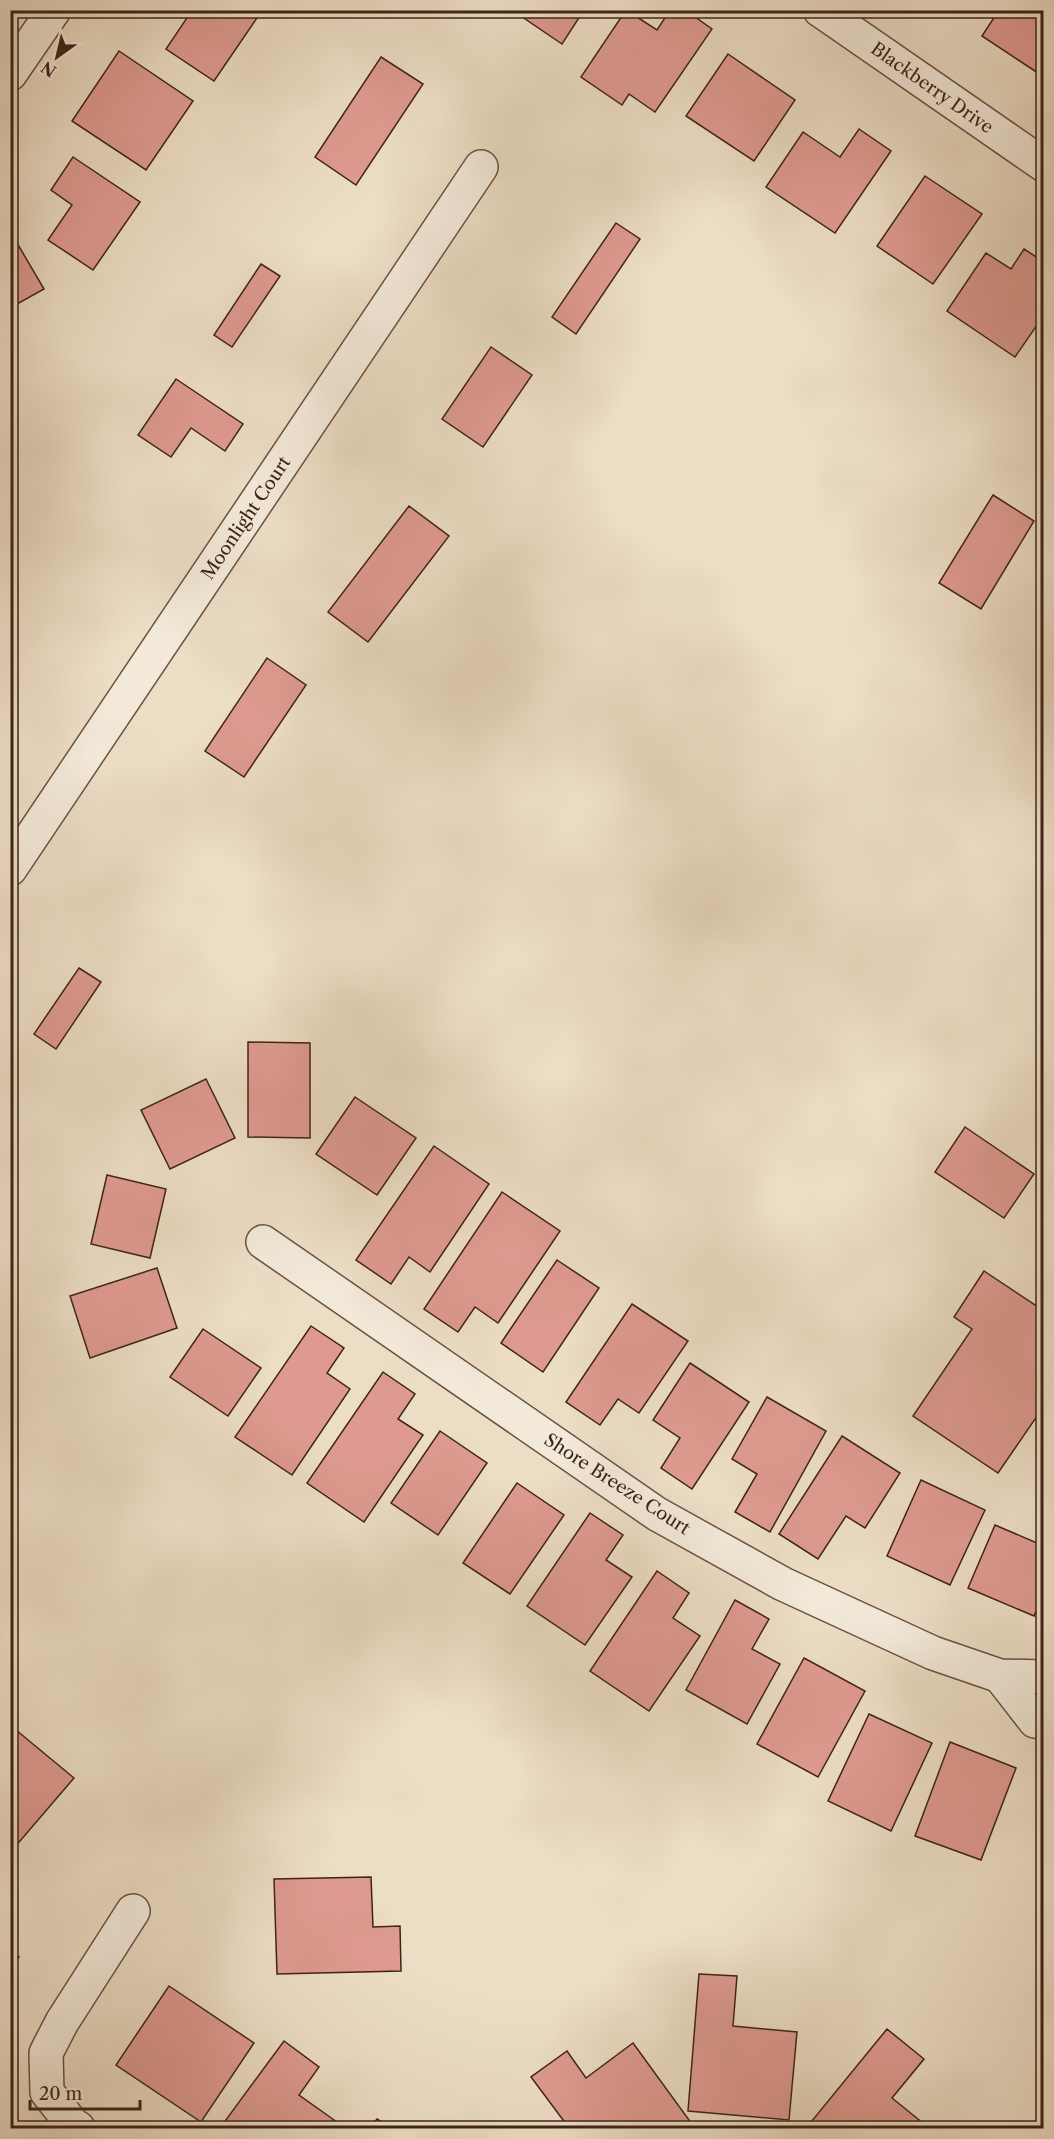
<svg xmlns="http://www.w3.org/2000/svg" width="1054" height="2139" viewBox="0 0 1054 2139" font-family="'Libre Caslon Text',serif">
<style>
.building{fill:#de9a90;stroke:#3e2318;stroke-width:1.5}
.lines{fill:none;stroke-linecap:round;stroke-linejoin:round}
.minor-casing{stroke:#6a5243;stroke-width:36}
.minor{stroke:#f3e9d9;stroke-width:33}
.labels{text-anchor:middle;stroke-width:4.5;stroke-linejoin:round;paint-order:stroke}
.street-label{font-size:18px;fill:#3e2318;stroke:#f3e9d9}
</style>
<rect width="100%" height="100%" fill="#ecddc5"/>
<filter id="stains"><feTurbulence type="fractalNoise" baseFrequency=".00333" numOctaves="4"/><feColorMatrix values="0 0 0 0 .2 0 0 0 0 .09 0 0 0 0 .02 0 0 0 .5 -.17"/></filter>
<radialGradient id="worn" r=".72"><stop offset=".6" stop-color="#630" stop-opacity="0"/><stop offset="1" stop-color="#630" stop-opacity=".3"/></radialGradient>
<g class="building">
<polygon points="183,10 260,10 261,12 214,81 166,49 189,15"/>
<polygon points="512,10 584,10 562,44"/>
<polygon points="626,10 657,30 670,10 685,10 712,29 655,112 629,94 622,105 581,77"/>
<polygon points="999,10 1044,10 1044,77 982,36"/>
<polygon points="119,51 193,101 146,170 72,121"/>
<polygon points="728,54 795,100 754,161 686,116"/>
<polygon points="381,57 423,84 356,185 315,157"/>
<polygon points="859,129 891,151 835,233 766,187 803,132 840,157"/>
<polygon points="73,157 140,202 93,270 48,240 72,205 51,190"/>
<polygon points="925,176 982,214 933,284 877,246"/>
<polygon points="616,223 640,239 576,334 552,317"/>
<polygon points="10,231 44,289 10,308"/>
<polygon points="1024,249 1044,262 1044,315 1015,357 947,311 986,253 1011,269"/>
<polygon points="261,264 280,276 232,347 214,335"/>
<polygon points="491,347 532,375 483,447 442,419"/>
<polygon points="176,379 243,424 225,451 191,428 171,457 138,435"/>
<polygon points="993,495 1034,521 981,609 939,583"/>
<polygon points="409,506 449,536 368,642 328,612"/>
<polygon points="267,658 306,685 244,777 205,751"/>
<polygon points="79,968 101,982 56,1049 34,1034"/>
<polygon points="248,1042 310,1043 310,1138 248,1137"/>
<polygon points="206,1079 235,1138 170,1169 141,1110"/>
<polygon points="355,1097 416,1138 377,1195 316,1154"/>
<polygon points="965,1127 1034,1174 1004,1218 935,1172"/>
<polygon points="434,1146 489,1184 430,1272 409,1257 391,1284 356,1260"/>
<polygon points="107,1175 166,1189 150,1258 91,1244"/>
<polygon points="502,1192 560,1231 498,1323 475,1307 458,1332 424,1309"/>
<polygon points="557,1260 599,1288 543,1372 501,1343"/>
<polygon points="157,1268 177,1328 90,1358 70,1296"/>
<polygon points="984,1271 1044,1311 1044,1406 998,1473 913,1416 972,1329 954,1317"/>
<polygon points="632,1304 688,1341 639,1413 618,1399 600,1425 566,1402"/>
<polygon points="311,1326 344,1348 327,1373 350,1389 292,1475 235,1437"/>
<polygon points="203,1329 261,1368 228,1416 170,1377"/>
<polygon points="690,1363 749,1402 692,1489 661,1468 680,1438 653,1420"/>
<polygon points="383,1372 415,1394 398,1419 423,1435 364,1522 307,1483"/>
<polygon points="767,1397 826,1431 770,1532 735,1512 757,1474 732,1459"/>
<polygon points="440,1431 487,1463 438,1535 391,1503"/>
<polygon points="842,1436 900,1473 865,1528 846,1516 818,1559 779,1534"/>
<polygon points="921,1480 985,1510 950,1585 887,1556"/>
<polygon points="517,1483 564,1515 510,1594 463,1563"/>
<polygon points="590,1513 623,1535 606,1560 632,1577 585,1645 527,1606"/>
<polygon points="995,1525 1044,1546 1044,1593 1034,1616 968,1588"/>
<polygon points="657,1571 689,1593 673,1618 700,1636 649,1711 590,1671"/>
<polygon points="735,1600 769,1619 752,1649 780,1664 747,1724 686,1690"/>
<polygon points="804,1658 865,1691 818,1777 757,1744"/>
<polygon points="869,1714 932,1743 891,1831 828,1801"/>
<polygon points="10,1725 74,1778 14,1848 10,1845"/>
<polygon points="950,1742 1016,1768 981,1860 915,1836"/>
<polygon points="371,1877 373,1927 400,1926 401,1971 277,1974 274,1879"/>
<polygon points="10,1951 19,1957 10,1969"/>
<polygon points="699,1974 737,1976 733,2026 797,2032 789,2120 688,2111"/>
<polygon points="169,1986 254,2043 201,2122 116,2065"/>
<polygon points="887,2029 924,2059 892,2098 929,2128 819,2128 811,2122"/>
<polygon points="284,2041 319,2067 299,2095 344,2127 343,2128 220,2128"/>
<polygon points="633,2043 689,2120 677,2128 569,2128 531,2077 567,2051 586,2078"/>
<polygon points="377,2119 391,2128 370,2128"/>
</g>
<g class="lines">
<defs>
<g id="minor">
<polyline points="820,10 1044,165"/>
<polyline points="10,74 54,10"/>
<polyline points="10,869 481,167"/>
<polyline points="263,1242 657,1514 783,1584 933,1653 1000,1676 1044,1677"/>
<polyline points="1000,1676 1035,1721 1044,1722"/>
<polyline points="78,2128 73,2125 47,2092 46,2053 62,2022 133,1911"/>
</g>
</defs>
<use href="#minor" class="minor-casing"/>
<use href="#minor" class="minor"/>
</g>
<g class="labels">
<g class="street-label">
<text transform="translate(932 88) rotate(35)" y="6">Blackberry Drive</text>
<text transform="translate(246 518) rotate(-56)" y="6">Moonlight Court</text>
<text transform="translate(617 1484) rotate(33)" y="6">Shore Breeze Court</text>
</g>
</g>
<rect width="1054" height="2139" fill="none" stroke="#ecddc5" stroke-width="36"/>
<rect x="12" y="12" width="1030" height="2115" fill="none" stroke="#3e2318" stroke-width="3"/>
<rect x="18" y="18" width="1018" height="2103" fill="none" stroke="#3e2318" stroke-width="1.5"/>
<g transform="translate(57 57) rotate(214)" stroke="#f3e9d9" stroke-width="4.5" paint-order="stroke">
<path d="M0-4.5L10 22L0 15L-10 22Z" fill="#3e2318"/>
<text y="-9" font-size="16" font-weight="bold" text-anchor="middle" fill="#3e2318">N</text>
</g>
<path d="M30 2100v9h110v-9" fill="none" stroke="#3e2318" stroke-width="3"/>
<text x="39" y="2100" font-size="18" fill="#3e2318" stroke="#f3e9d9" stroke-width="4.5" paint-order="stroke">20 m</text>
<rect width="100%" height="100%" filter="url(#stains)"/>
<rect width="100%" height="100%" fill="url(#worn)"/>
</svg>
